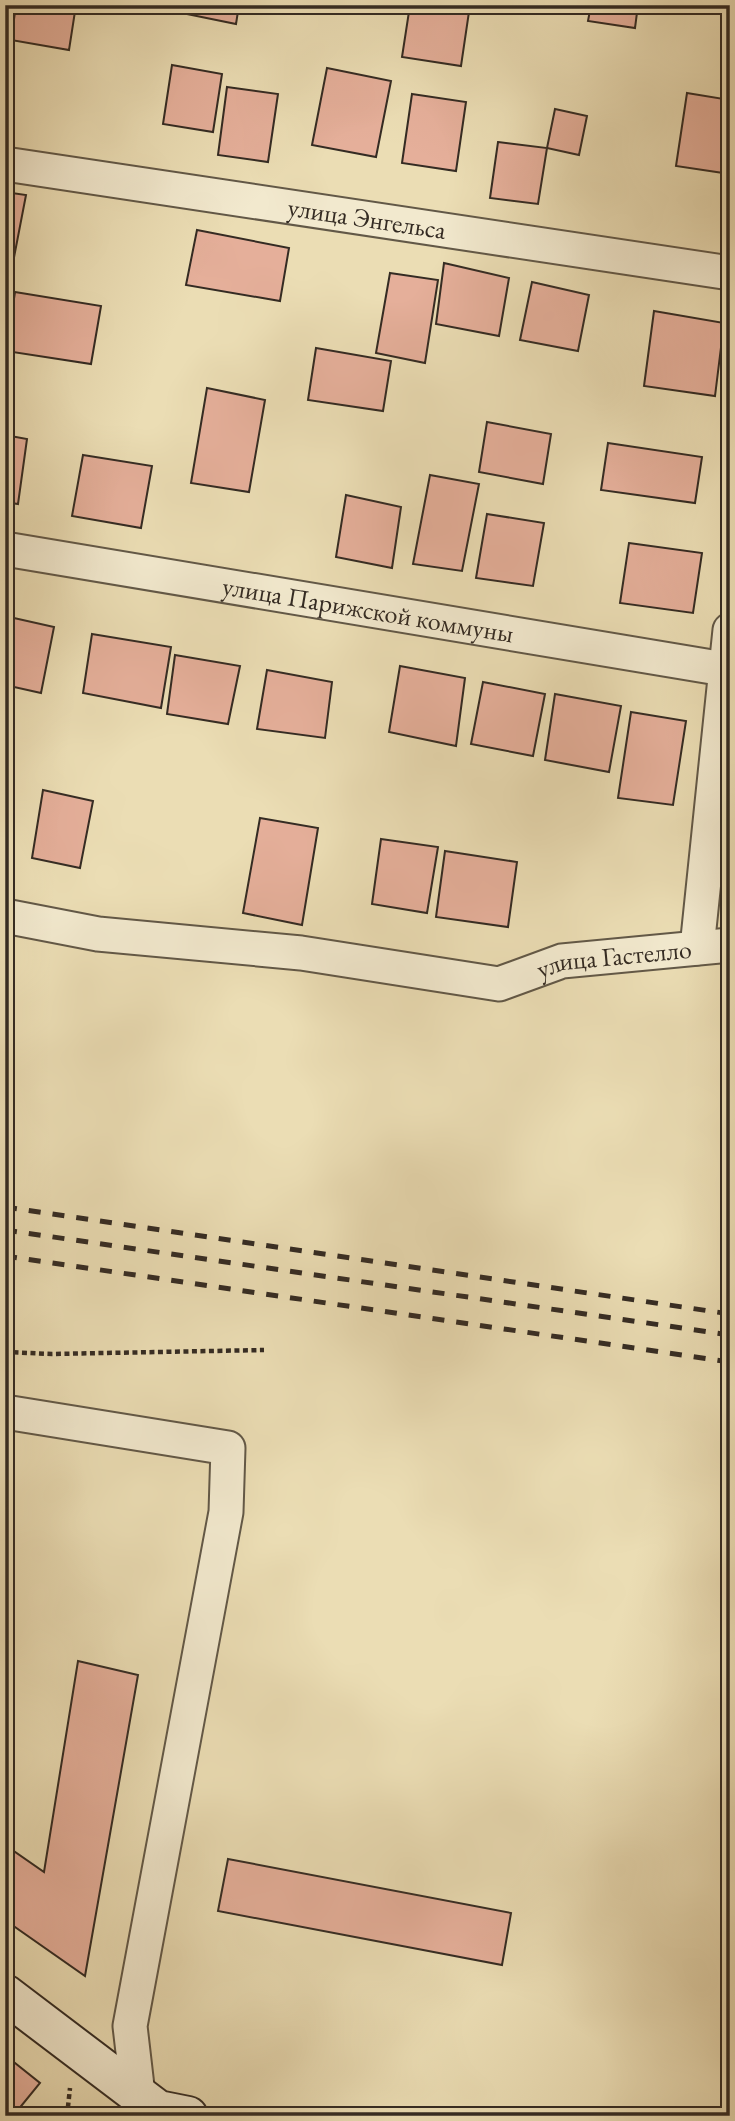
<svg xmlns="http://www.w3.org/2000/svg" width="735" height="2121" viewBox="0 0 735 2121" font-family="'EB Garamond',serif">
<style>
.building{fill:#e5af9a;stroke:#342b23;stroke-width:2}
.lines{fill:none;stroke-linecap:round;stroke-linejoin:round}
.street-casing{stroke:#625847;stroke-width:37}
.secondary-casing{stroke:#342b23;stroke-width:42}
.path{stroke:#342b23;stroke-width:4.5;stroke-dasharray:5 3.5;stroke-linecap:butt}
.street{stroke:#f2e9ce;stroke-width:33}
.secondary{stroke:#f2e9ce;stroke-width:38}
.rail{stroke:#342b23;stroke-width:5;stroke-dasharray:12 12;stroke-linecap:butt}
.labels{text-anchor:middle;stroke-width:6;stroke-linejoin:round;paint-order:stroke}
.street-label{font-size:26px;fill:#342b23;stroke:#f2e9ce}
</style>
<rect width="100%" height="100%" fill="#ebddb4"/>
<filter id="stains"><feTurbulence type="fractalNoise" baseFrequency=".00286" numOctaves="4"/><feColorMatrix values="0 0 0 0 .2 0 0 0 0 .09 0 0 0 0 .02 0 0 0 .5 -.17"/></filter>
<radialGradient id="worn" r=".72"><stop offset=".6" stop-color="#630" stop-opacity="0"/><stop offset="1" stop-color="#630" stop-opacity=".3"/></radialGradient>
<g class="building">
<polygon points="16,5 76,5 69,50 11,40"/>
<polygon points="179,5 239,5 236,24 177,12"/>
<polygon points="410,5 470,5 461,66 402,57"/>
<polygon points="591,5 638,5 635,28 588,21"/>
<polygon points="684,5 730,5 730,15 684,8"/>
<polygon points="172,65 222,74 213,132 163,124"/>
<polygon points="327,68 391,81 376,157 312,145"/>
<polygon points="227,87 278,94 268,162 218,155"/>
<polygon points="687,93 730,100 730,174 676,166"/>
<polygon points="412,94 466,102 456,171 402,163"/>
<polygon points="555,109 587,116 579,155 547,148"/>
<polygon points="498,142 547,148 538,204 490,198"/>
<polygon points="5,192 26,195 6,299 5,299"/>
<polygon points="197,230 289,248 280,301 186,285"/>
<polygon points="444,263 509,278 499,336 436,324"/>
<polygon points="390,273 438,280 425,363 376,353"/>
<polygon points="532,282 589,295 578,351 520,340"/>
<polygon points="15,292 101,306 91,364 6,351"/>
<polygon points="654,311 724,323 715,396 644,386"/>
<polygon points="316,348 391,361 383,411 308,400"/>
<polygon points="207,388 265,400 249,492 191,483"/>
<polygon points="487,422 551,434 543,484 479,472"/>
<polygon points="5,435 27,439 18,504 5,502"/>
<polygon points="608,443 702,457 695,503 601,490"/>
<polygon points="83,455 152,466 141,528 72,516"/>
<polygon points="430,475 479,484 462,571 413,564"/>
<polygon points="346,495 401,507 392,568 336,557"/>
<polygon points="487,514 544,523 533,586 476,578"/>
<polygon points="629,543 702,553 693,613 620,603"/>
<polygon points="5,616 54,627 41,693 5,685"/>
<polygon points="92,634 171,647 161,708 83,693"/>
<polygon points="175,655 240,666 228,724 167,714"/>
<polygon points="400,666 465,678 456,746 389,732"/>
<polygon points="267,670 332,682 325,738 257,729"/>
<polygon points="483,682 545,694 533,756 471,744"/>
<polygon points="555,694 621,706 609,772 545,760"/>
<polygon points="631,712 686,721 673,805 618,798"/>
<polygon points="43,790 93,801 80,868 32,858"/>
<polygon points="260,818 318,828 302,925 243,913"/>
<polygon points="381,839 438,847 427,913 372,904"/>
<polygon points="445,851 517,862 508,927 436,917"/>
<polygon points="78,1661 138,1675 85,1976 5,1920 5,1845 44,1872"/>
<polygon points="228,1859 511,1913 502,1965 218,1911"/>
<polygon points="5,2055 40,2083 13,2116 5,2110"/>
</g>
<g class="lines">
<defs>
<g id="street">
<path id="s1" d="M5 164 730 273"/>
<path id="s2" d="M5 549 730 670"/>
<path id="s3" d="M5 916 98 934 301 953 499 984 562 961 730 945"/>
<polyline points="697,948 730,630"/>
<polyline points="5,1412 228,1448 226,1512 130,2026 138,2095"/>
</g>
<polyline id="secondary" points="5,1994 158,2110 188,2116"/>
</defs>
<use href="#street" class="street-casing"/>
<use href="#secondary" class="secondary-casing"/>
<g class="path">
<polyline points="5,1352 52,1354 264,1350"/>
<polyline points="67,2116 70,2088"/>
</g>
<use href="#street" class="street"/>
<use href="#secondary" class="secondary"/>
<g class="rail">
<polyline points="5,1207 730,1314"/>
<polyline points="5,1230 730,1335"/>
<polyline points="5,1256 730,1362"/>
</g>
</g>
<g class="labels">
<g class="street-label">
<text dy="9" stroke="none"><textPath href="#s1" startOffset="366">улица Энгельса</textPath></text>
<text dy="9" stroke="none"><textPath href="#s2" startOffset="368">улица Парижской коммуны</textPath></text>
<text dy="9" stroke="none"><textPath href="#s3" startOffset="618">улица Гастелло</textPath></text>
</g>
</g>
<rect width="735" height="2121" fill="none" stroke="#ebddb4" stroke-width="28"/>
<rect x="7" y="7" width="721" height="2107" fill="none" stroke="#342b23" stroke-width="3.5"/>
<rect x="14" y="14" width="707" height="2093" fill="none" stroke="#342b23" stroke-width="2"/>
<rect width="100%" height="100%" filter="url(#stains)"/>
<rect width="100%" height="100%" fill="url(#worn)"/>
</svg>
